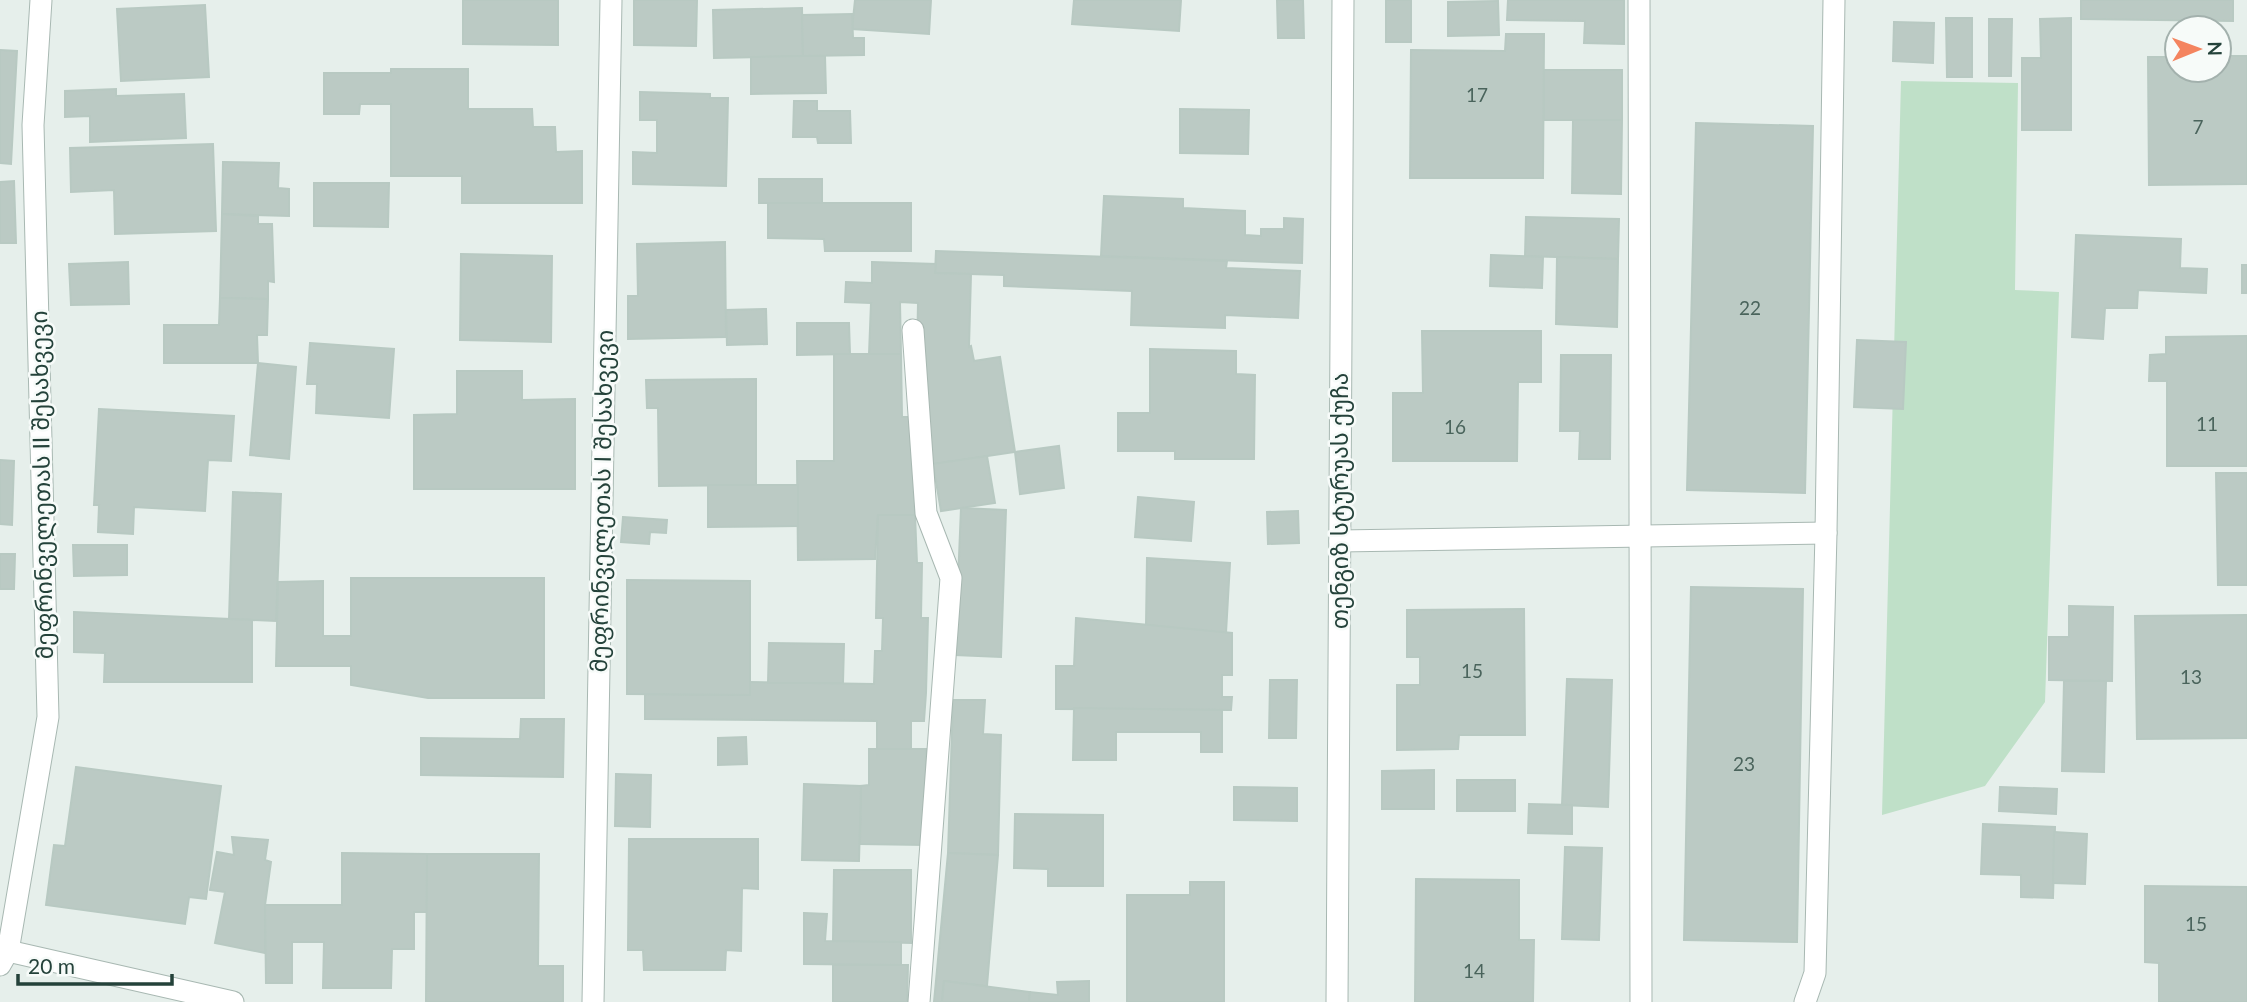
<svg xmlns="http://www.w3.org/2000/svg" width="2247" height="1002" viewBox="0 0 2247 1002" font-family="Lato,'Noto Sans Georgian',sans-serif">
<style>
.green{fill:#bfe0c8}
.building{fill:#bbcac4;stroke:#b8c9c2;stroke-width:2}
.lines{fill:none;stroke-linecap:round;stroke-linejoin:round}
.service-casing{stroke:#a8b8b2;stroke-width:23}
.minor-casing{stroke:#a8b8b2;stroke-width:23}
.service{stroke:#fff;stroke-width:21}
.minor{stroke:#fff;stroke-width:21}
.labels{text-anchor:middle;stroke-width:5;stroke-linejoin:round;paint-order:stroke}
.number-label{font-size:19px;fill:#4a645c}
.street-label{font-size:23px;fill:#24423a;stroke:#f7fbf9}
</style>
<rect width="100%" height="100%" fill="#e6efeb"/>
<polygon class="green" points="1901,81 2018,83 2015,290 2059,292 2045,702 1985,786 1882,815"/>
<g class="building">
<polygon points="463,0 558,0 558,45 463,44"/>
<polygon points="634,0 697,0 696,46 634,45"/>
<polygon points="855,0 931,0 929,34 852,29"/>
<polygon points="1074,0 1181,0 1179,31 1072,24"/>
<polygon points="1277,0 1303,0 1304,38 1278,38"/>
<rect x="1386" y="0" width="25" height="42"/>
<polygon points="1508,0 1624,0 1624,44 1584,43 1585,21 1507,20"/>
<polygon points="2081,0 2233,0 2233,21 2081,19"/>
<polygon points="1498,1 1499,35 1448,36 1448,2"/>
<polygon points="205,5 209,77 121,81 117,9"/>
<polygon points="802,8 803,56 714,58 713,10"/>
<polygon points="852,14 853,38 864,38 864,55 803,56 802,15"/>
<polygon points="1946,18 1972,18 1972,77 1947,77"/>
<polygon points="2071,18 2071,130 2022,130 2022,58 2041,58 2040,19"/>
<polygon points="1989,19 2012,19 2011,76 1989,76"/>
<polygon points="1894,22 1934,23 1933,63 1893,61"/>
<polygon points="1506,34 1544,34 1543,178 1410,178 1411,50 1505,51"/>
<polygon points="0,50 17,51 11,164 0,163"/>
<polygon points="803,56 825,56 826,93 751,94 751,57"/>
<polygon points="2219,56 2247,56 2247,184 2149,185 2148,57 2177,57 2177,70 2219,70"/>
<polygon points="391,69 468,69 468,109 532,109 533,127 555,127 556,152 582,151 582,203 462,203 462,176 391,176 391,104 360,104 359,114 324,114 324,73 391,73"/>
<rect x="1544" y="70" width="78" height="50"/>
<polygon points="116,89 116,96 184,94 186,138 90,142 90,116 65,117 65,91"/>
<polygon points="640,92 710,94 710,98 728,98 726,186 633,184 633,152 657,153 657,120 640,120"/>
<polygon points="794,101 817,101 817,111 850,111 851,143 818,143 817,137 793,137"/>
<polygon points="1180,109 1249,110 1248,154 1180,153"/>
<polygon points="1573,120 1622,120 1621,194 1572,193"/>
<polygon points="1696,123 1813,126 1805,493 1687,490"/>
<polygon points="213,144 216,231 115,234 114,190 71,192 70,148"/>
<polygon points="223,162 279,163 278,188 289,189 289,216 222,214"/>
<rect x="759" y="179" width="63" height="24"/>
<polygon points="14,181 16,243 0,243 0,182"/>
<polygon points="314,183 389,183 388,227 314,226"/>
<polygon points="1104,196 1183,199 1183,208 1245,211 1245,235 1261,236 1261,229 1284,229 1284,218 1303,219 1302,263 1101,256"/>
<polygon points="768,203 911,203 911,251 825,251 824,239 768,238"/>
<polygon points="222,214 258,216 258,224 272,224 274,282 268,281 268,299 220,298"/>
<polygon points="1526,217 1619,219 1618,259 1525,256"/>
<polygon points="2076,235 2181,239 2180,268 2207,269 2206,293 2138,290 2137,308 2105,308 2103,339 2072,337"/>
<polygon points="725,242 726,337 628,339 628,296 638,296 637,244"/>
<polygon points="936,251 1227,261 1226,268 1300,271 1298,318 1225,315 1225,328 1131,325 1132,291 1004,286 1004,275 935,273"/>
<polygon points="461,254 552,256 551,342 460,340"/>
<polygon points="1491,255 1543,257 1542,288 1490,286"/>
<polygon points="1557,257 1618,259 1617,327 1556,324"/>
<polygon points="128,262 129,304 71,305 69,264"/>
<polygon points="872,262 936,264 935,273 971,274 969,347 971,346 974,361 1000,357 1015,452 933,464 917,355 918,303 900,302 901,354 869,354 871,303 845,302 846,282 872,283"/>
<rect x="2242" y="265" width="5" height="28"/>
<polygon points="220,298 268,299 267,335 257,335 258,363 164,363 164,325 219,325"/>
<polygon points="766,309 767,344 727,345 726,310"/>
<polygon points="797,323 849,323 850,354 797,355"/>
<polygon points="1422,331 1541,331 1541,382 1518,382 1517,461 1393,461 1393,393 1423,393"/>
<polygon points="2247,336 2247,466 2167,466 2167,381 2149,381 2150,355 2166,354 2166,337"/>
<polygon points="1857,340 1906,342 1903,409 1854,407"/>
<polygon points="310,343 394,349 389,418 316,413 317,384 307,384"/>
<polygon points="1150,349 1236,351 1236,374 1255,375 1254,459 1175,459 1175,451 1118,451 1118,413 1150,413"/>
<polygon points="834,354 901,354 902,417 914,417 915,515 878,515 875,559 798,560 797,461 834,461"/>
<polygon points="1561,355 1611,355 1610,459 1579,459 1580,431 1560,431"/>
<polygon points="258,363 296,367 289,459 250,455"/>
<polygon points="457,371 522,371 522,400 575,399 575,489 414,489 414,415 457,414"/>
<polygon points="756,379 756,485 659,486 658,408 647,408 646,380"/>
<polygon points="99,409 234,416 231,461 208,460 205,511 134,507 133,534 98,532 99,505 94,505"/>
<polygon points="1059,446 1064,488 1020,494 1015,452"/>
<polygon points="987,456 995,503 941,511 933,464"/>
<polygon points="0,460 14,461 12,525 0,524"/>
<polygon points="2216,473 2247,473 2247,585 2218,585"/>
<polygon points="708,485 798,485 798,526 708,527"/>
<polygon points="233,492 281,494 276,621 229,619"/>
<polygon points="1138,497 1194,502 1191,541 1135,537"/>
<polygon points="961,508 1006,510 1001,657 955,655"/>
<polygon points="1298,511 1299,543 1268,544 1267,512"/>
<polygon points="878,515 915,515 917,563 922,563 921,618 928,618 926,693 924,721 911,721 911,749 877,749 877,721 645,719 645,694 750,695 750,682 874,684 875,651 882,651 883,618 876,618"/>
<polygon points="623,517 667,520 666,533 650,532 649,544 621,542"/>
<polygon points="73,545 127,545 127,575 74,576"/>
<polygon points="0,554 15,554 14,589 0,589"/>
<polygon points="1147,558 1230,563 1226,633 1146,625"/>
<polygon points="351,578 544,578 544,698 428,698 351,685 351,666 276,666 278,582 323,581 323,636 351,636"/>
<polygon points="627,580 750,581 750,695 627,694"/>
<polygon points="1691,587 1803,589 1797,942 1684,940"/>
<polygon points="2069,606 2113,607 2112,681 2049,680 2049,637 2069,637"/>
<polygon points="1524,609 1525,735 1459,735 1458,749 1397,750 1397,685 1420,685 1420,657 1407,657 1407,610"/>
<polygon points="74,612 252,620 252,682 104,682 105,653 74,652"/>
<polygon points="2247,615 2247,738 2137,739 2135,616"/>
<polygon points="1076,618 1232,633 1232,675 1222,675 1222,697 1232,697 1231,710 1056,709 1056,666 1074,666"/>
<polygon points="769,643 844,644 843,683 768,683"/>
<polygon points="1567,679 1612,680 1608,807 1562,805"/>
<polygon points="1270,680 1297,680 1296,738 1269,738"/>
<polygon points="2064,681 2106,681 2104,772 2062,771"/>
<polygon points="953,700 985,700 983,734 1001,735 998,855 948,853"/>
<polygon points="1074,708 1222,710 1222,752 1201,752 1201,732 1116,732 1116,760 1073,760"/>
<polygon points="521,719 564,719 563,777 421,775 421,738 520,739"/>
<polygon points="746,737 747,764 718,765 718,738"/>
<polygon points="869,749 926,749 925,845 860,844 861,786 869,785"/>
<polygon points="76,767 221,786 206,899 189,897 185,924 46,905 54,845 65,846"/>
<polygon points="1434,770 1434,809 1382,809 1382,771"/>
<polygon points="616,774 651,775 650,827 615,826"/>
<rect x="1457" y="780" width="58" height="31"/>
<polygon points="804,784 861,786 859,861 802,860"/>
<polygon points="1234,787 1297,788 1297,821 1234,820"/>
<polygon points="2000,787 2057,789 2056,814 1999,811"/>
<polygon points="1529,804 1572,805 1572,834 1528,833"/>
<polygon points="1015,814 1103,815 1103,886 1048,886 1048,869 1014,868"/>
<polygon points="1983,824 2055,827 2053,898 2021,897 2021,875 1981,874"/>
<polygon points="2054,832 2087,834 2085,884 2053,883"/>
<polygon points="232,837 268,840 265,860 271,862 265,905 265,953 215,943 225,892 210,890 217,852 234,855"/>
<polygon points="629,839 758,839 758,889 742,888 741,951 726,950 725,970 644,970 643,950 628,950"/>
<polygon points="1565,847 1602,848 1599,940 1562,939"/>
<polygon points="342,853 427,854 427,912 414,912 414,949 392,949 391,988 323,988 324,942 292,942 292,983 266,983 265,905 342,905"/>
<polygon points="948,853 998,855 987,986 944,981 942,1002 934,1002"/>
<polygon points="427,854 539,854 538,966 563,966 563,1002 426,1002"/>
<polygon points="834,870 911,870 911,943 833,941"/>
<polygon points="1416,879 1519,880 1519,940 1534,940 1533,1002 1415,1002"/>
<polygon points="1190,882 1224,882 1224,1002 1127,1002 1127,895 1190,895"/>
<polygon points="2145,886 2247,887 2247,1002 2159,1002 2159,963 2145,962"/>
<polygon points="804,913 827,914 825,941 901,942 901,965 804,964"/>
<polygon points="833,965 908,965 907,1002 833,1002"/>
<polygon points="944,981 1030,992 1029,1002 942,1002"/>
<polygon points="1089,981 1089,1002 1029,1002 1030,992 1058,995 1057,982"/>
</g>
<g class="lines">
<defs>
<g id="service">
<polyline points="1639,0 1641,1002"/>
<polyline points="913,330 926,513 951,578 919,1002"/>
<polyline points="1340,541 1826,533"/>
<polyline points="8,951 233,1002"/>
<polyline points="1805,1002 1815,973 1826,533 1834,0"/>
</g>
<g id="minor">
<polyline points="0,965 8,951 48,717 33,125 41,0"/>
<polyline points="593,1002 611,0"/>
<polyline points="1337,1002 1343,0"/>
</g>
</defs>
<use href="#service" class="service-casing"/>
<use href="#minor" class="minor-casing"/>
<use href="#service" class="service"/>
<use href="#minor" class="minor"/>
</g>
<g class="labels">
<g class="number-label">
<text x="1477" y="102">17</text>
<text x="2198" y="134">7</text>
<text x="1750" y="315">22</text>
<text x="2207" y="431">11</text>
<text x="1455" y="434">16</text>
<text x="1472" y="678">15</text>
<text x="2191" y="684">13</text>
<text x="1744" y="771">23</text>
<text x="2196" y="931">15</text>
<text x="1474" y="978">14</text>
</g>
<g class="street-label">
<text transform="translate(42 485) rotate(-91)" y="8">მეფრინველეთას II შესახვევი</text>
<text transform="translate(602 501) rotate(-89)" y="8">მეფრინველეთას I შესახვევი</text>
<text transform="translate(1340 501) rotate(-90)" y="8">თენგიზ სტურუას ქუჩა</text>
</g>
</g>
<g transform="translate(2198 49) rotate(89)"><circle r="33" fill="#f7fbf9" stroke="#a3b1ad" stroke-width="2"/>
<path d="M0-5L12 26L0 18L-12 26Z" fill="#f4845f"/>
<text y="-10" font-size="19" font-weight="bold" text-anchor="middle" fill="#24423a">N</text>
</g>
<path d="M18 974v10h154v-10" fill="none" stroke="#24423a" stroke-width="3.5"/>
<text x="28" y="974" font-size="21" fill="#24423a" stroke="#f7fbf9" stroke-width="5" paint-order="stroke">20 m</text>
</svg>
